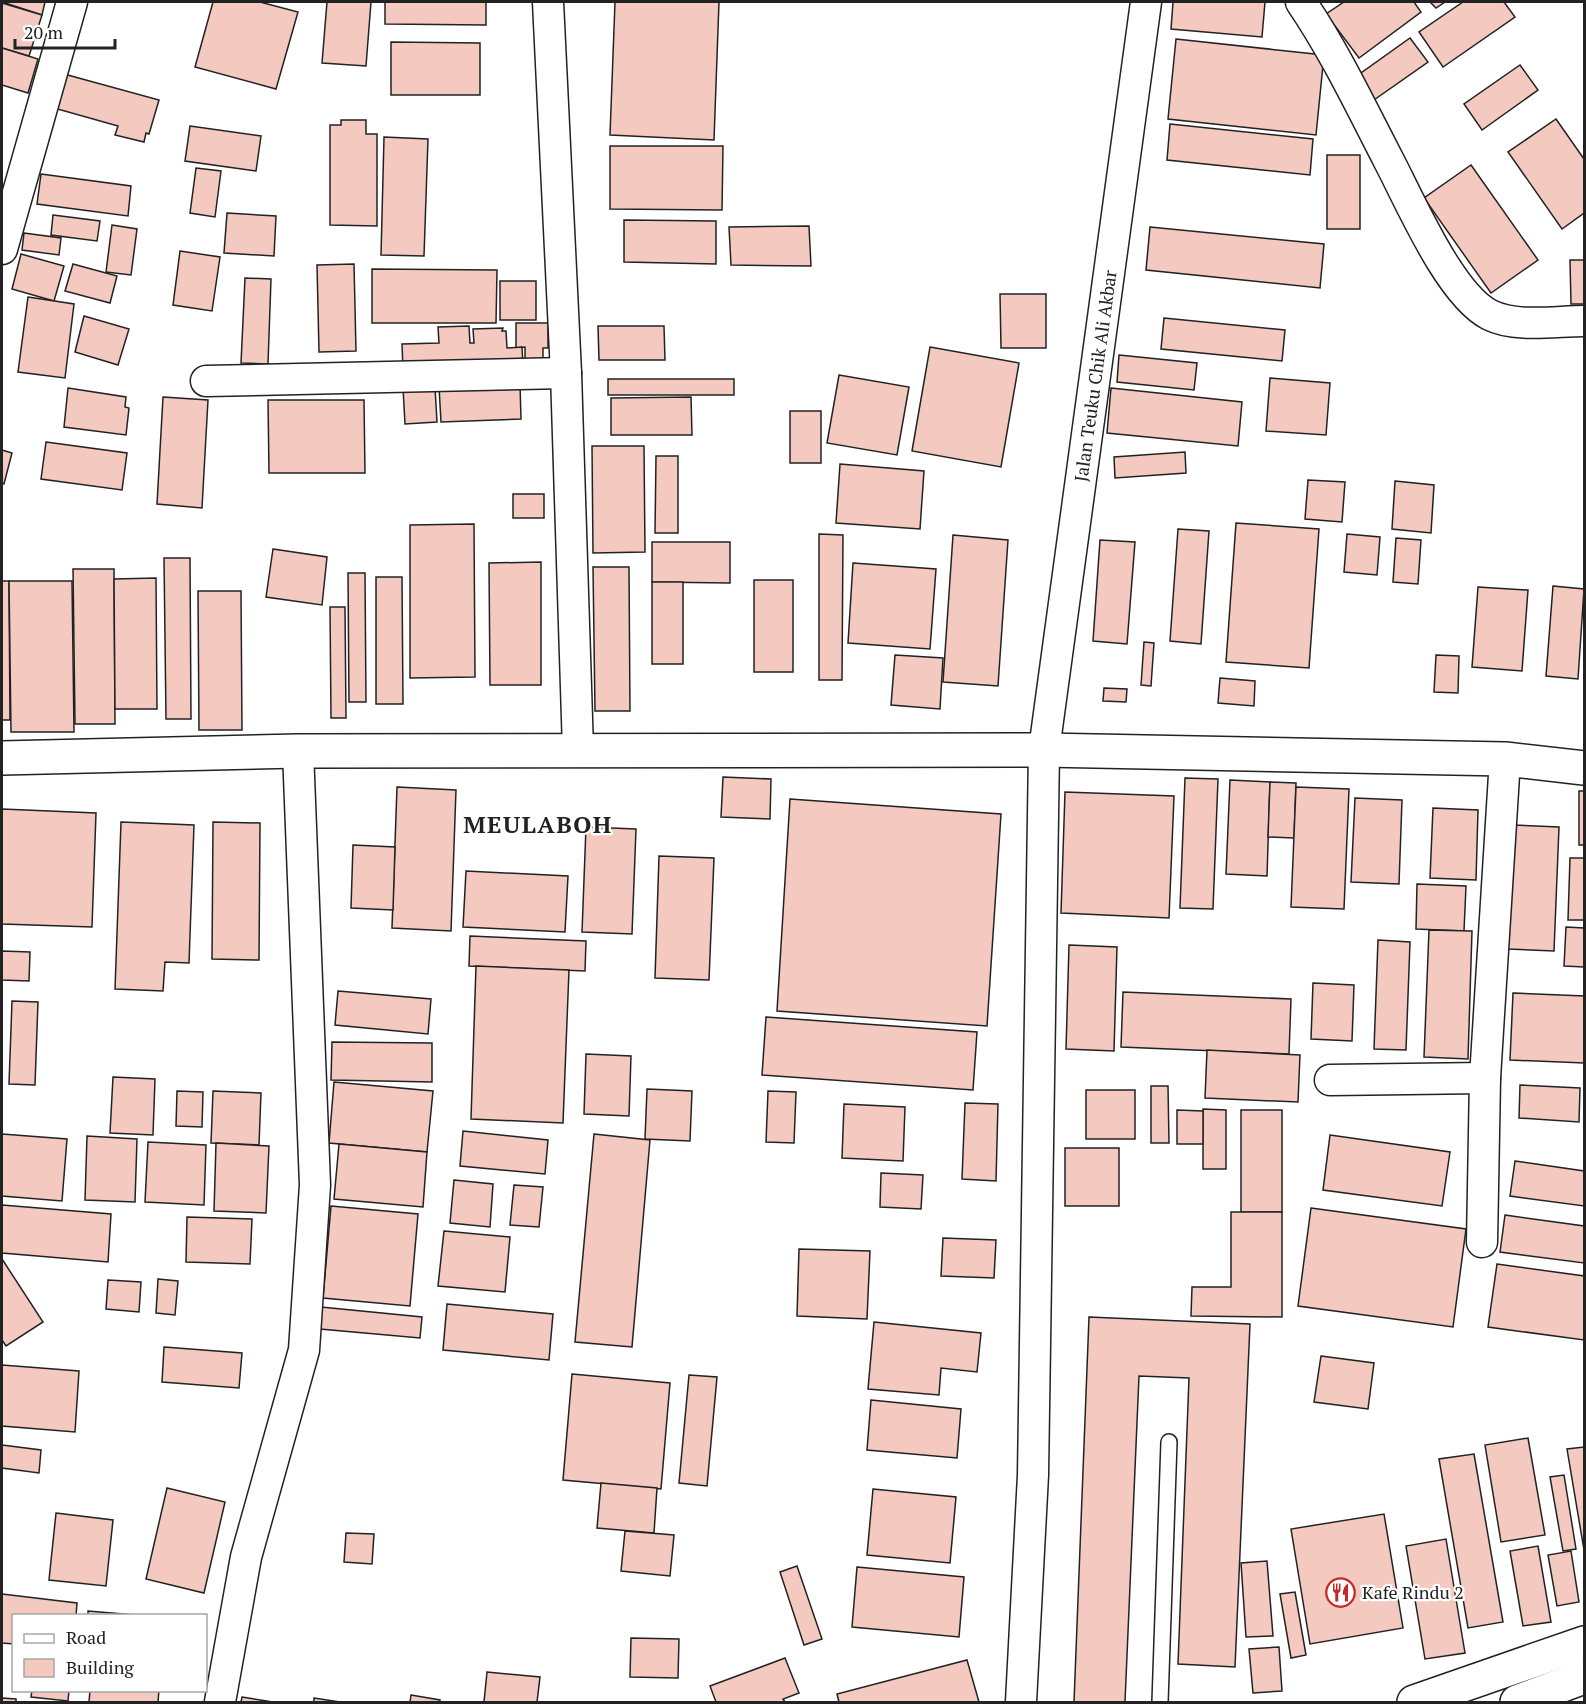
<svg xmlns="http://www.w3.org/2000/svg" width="1586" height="1704" viewBox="0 0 1586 1704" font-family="'PT Serif',serif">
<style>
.building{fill:#f3c9c0;stroke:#222;stroke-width:1.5}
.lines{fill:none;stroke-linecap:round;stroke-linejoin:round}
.lane-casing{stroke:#222;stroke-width:18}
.street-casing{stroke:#222;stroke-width:33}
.secondary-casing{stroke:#222;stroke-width:36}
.highway-casing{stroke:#222;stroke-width:36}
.lane{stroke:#fff;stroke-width:15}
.street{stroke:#fff;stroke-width:30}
.secondary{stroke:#fff;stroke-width:33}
.highway{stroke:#fff;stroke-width:33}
.labels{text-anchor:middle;stroke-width:4.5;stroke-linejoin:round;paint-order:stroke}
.street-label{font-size:18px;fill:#222;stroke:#fff}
.poi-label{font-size:18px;fill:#222;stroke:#fff;text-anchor:start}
.district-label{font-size:24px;font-weight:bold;letter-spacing:1.5px;fill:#222;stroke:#fff}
</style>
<rect width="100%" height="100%" fill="#fff"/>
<g class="building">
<polygon points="2,2 45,2 42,15"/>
<polygon points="213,2 260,2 298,12 276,89 195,67"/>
<polygon points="327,2 371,2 366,66 322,63"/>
<polygon points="385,2 486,2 486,25 385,24"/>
<polygon points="615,2 719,2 714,140 610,135"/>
<polygon points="1173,2 1265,2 1262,37 1171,29"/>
<polygon points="1344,2 1414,2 1421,12 1359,58 1326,14"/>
<polygon points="1430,2 1445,2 1436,8"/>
<polygon points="1463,2 1504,2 1515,17 1443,67 1419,32"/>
<polygon points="2,3 42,15 29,56 2,48"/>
<polygon points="1410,38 1428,62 1371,102 1354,78"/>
<polygon points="1176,39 1324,55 1316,135 1168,119"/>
<polygon points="391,42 480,43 480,95 391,95"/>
<polygon points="2,48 38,59 28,93 2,85"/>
<polygon points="1520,65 1538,90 1482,130 1464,104"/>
<polygon points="64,74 159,100 149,134 146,133 144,142 115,135 118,126 54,108"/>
<polygon points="1556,119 1584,159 1584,213 1562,229 1508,152"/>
<polygon points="341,120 366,120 366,134 377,134 377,226 330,225 330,125 341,125"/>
<polygon points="1170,124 1313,139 1310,175 1167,160"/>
<polygon points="190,126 261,136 256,171 185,161"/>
<polygon points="384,137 428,139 424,256 381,255"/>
<polygon points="610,146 723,146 722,210 610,209"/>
<rect x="1327" y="155" width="33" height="74"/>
<polygon points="1471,165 1538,260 1491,293 1424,198"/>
<polygon points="196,168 221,171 215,217 190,213"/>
<polygon points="41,174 131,186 128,216 37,204"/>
<polygon points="227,213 276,216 274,256 224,253"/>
<polygon points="53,215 100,221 97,241 51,235"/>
<polygon points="624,220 716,221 716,264 624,262"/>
<polygon points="112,225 137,229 131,275 106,272"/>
<polygon points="809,226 811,266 731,265 729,227"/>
<polygon points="1150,227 1324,244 1320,288 1146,270"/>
<polygon points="24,233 61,238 59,255 22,250"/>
<polygon points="180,251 220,257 212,311 173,305"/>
<polygon points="21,254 64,266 54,301 12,289"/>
<polygon points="1570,260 1584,260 1584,304 1571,304"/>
<polygon points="73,264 117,276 110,303 65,291"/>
<polygon points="354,264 356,351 319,352 317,265"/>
<polygon points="372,269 497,270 496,323 372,323"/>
<polygon points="245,278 271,279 268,364 241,363"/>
<rect x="500" y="281" width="36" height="39"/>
<polygon points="1000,294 1046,294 1046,348 1001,348"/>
<polygon points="28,297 74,304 65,378 18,372"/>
<polygon points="84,316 129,329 118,365 75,352"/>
<polygon points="1164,318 1285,330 1282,361 1161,349"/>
<polygon points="516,323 548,323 548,348 543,348 543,365 525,364 525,347 516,348"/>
<polygon points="469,326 470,343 474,343 473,329 503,328 502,331 506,331 507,348 522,347 523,367 403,370 402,344 439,343 438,327"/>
<polygon points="598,326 664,326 665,360 599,360"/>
<polygon points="930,347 1019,363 1001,467 912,451"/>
<polygon points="1119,355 1197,363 1194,390 1117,382"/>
<polygon points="839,375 909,387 897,455 827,443"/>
<polygon points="1270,378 1330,383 1326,435 1266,431"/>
<rect x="608" y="379" width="126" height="16"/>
<polygon points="520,384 521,419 441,422 439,387"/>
<polygon points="435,387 437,422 405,424 403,388"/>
<polygon points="68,388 126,397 125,407 129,408 126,435 64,427"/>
<polygon points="1111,388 1242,402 1238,446 1107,433"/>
<polygon points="163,397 208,400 202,508 157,504"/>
<polygon points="691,397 692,435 611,435 611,398"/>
<polygon points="268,400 364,400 365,473 269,473"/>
<rect x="790" y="411" width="31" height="52"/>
<polygon points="46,442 127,453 122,490 41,479"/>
<polygon points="592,446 644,446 645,552 593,553"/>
<polygon points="2,450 12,453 4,484 2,483"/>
<polygon points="1185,452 1186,473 1115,478 1114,457"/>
<polygon points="656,456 678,456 678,533 655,533"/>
<polygon points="840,464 924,471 920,529 836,523"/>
<polygon points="1308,480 1345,482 1342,522 1305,519"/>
<polygon points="1395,481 1434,485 1431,533 1392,529"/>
<rect x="513" y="494" width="31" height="24"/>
<polygon points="1236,523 1319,529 1309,668 1226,662"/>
<polygon points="474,524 475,677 410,678 410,525"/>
<polygon points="1178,529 1209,531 1201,644 1170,641"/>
<polygon points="819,534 843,535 842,680 819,680"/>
<polygon points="1347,534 1380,537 1377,575 1344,572"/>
<polygon points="953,535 1008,540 998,686 943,682"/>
<polygon points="1396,538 1421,540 1418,584 1393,582"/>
<polygon points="1100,540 1135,542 1127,644 1093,641"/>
<polygon points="652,542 730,542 730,583 652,582"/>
<polygon points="273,549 327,557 322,605 266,597"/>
<polygon points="164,558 190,558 191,719 166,719"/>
<polygon points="541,562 541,685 490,685 489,563"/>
<polygon points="853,563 936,569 930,649 848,643"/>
<polygon points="593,567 629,567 630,711 595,711"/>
<polygon points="73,569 114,569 115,724 75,724"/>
<polygon points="348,573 365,573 366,702 349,702"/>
<polygon points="376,577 402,577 403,704 376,704"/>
<polygon points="156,578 157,709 115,709 114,579"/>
<rect x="754" y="580" width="39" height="92"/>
<polygon points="2,581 9,581 10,720 2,720"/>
<polygon points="9,581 72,581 74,732 11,732"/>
<rect x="652" y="582" width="31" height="82"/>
<polygon points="1553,586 1584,589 1578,679 1546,676"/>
<polygon points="1478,587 1528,590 1522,671 1472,667"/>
<polygon points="198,591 241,591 242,730 199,730"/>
<polygon points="330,607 345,607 346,718 331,718"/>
<polygon points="1144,642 1154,643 1151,686 1141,685"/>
<polygon points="895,655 943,658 940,709 891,705"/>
<polygon points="1436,655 1459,656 1458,693 1434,692"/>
<polygon points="1220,678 1255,681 1254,706 1218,703"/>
<polygon points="1104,688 1127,689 1126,702 1103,701"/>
<polygon points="723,777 771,779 770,819 721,817"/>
<polygon points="1185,778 1218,779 1213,909 1180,908"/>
<polygon points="1230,780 1270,782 1267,876 1226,874"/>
<polygon points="1270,782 1296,783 1294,838 1268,837"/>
<polygon points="397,787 456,790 451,931 392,928"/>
<polygon points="1296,787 1349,789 1344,909 1291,907"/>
<rect x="1579" y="791" width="5" height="54"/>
<polygon points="1065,792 1174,796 1169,918 1061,913"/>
<polygon points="1355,798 1402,800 1399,884 1351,882"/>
<polygon points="790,799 1001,814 987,1026 777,1011"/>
<polygon points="1433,808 1478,810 1476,880 1430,878"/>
<polygon points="2,809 96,813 92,927 2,924"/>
<polygon points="121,822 194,825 189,963 165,962 163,991 115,989"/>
<polygon points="213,822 260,823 259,960 212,959"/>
<polygon points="1512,825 1559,827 1554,951 1508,949"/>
<polygon points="586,827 636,829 632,934 582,932"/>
<polygon points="353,845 395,847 393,910 351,908"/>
<polygon points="659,856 714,858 709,980 655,978"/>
<polygon points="1570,858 1584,858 1584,920 1568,920"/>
<polygon points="466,871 568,876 565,932 463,927"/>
<polygon points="1417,884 1466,886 1464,931 1416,929"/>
<polygon points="1566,927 1584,928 1584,967 1564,966"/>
<polygon points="1429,930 1472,931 1468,1059 1424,1057"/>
<polygon points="470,936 586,941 585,971 469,966"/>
<polygon points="1378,940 1410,942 1406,1050 1374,1049"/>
<polygon points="1069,945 1117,947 1114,1051 1066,1049"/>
<polygon points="2,951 30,952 29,981 2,980"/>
<polygon points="476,966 569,970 563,1123 471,1119"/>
<polygon points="1313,983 1354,985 1352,1041 1311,1039"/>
<polygon points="338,991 431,999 428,1034 335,1025"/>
<polygon points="1123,992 1291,999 1289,1054 1121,1047"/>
<polygon points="1513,993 1584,996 1584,1063 1510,1060"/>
<polygon points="12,1001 38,1002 35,1085 9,1084"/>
<polygon points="766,1017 977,1032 973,1090 762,1075"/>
<polygon points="332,1042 432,1043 432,1082 331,1080"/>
<polygon points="1207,1050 1300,1055 1298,1102 1205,1098"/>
<polygon points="586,1054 631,1056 629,1116 584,1114"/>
<polygon points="113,1077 155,1079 153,1135 110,1133"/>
<polygon points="334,1082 433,1091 427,1152 329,1143"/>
<polygon points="1520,1085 1580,1088 1579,1122 1519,1118"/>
<polygon points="1151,1086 1168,1086 1169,1143 1151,1143"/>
<polygon points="647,1089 692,1091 690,1141 645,1139"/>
<rect x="1086" y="1090" width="49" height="49"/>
<polygon points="177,1091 203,1092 202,1127 176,1126"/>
<polygon points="213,1091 261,1093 259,1145 211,1143"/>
<polygon points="768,1091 796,1092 794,1143 766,1142"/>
<polygon points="965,1103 998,1104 996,1181 962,1179"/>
<polygon points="844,1104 905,1107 903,1161 842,1158"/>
<polygon points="1203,1109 1226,1110 1226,1169 1203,1169"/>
<polygon points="1177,1110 1203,1111 1203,1144 1177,1144"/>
<rect x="1241" y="1110" width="41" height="102"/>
<polygon points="463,1131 548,1140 545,1174 460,1166"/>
<polygon points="2,1134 67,1139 62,1201 2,1196"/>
<polygon points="594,1134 650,1140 632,1347 575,1342"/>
<polygon points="1330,1135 1450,1152 1442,1206 1323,1190"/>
<polygon points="87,1136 137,1139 135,1202 85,1200"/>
<polygon points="148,1142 206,1145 204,1205 145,1202"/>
<polygon points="216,1143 269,1146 266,1213 214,1211"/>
<polygon points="339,1144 427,1152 423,1207 334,1199"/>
<rect x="1065" y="1148" width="54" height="58"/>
<polygon points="1515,1161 1584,1171 1584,1206 1510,1196"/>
<polygon points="881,1173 923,1175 921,1209 880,1207"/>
<polygon points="454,1180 493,1184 490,1227 450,1223"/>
<polygon points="514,1185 543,1187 539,1227 510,1225"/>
<polygon points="2,1205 111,1214 108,1262 2,1253"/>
<polygon points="331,1206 418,1214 410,1306 323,1298"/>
<polygon points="1311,1208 1466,1229 1453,1327 1298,1306"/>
<polygon points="1231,1212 1282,1212 1282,1317 1191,1316 1192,1287 1231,1287"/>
<polygon points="1505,1215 1584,1226 1584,1263 1500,1252"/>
<polygon points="187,1217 252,1219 250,1264 186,1262"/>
<polygon points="444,1231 510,1237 505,1292 438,1286"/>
<polygon points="943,1238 996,1240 994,1278 941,1276"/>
<polygon points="799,1249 870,1251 867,1319 797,1316"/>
<polygon points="2,1259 43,1322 6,1346 2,1340"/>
<polygon points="1497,1264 1584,1276 1584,1340 1488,1327"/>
<polygon points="158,1279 178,1281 175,1315 156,1313"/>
<polygon points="108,1280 141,1282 139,1312 106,1309"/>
<polygon points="447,1304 553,1314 549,1360 443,1350"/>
<polygon points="321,1307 422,1317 420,1338 320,1329"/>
<polygon points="1089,1317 1250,1324 1235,1667 1178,1664 1189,1378 1139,1376 1125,1702 1074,1702"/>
<polygon points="874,1322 981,1333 977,1372 941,1368 939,1395 868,1389"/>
<polygon points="164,1347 242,1353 239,1388 162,1382"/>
<polygon points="1321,1356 1374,1363 1368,1409 1314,1402"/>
<polygon points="2,1365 79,1371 75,1432 2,1426"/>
<polygon points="572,1374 670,1383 661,1489 563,1480"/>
<polygon points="689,1375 717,1377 707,1486 679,1483"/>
<polygon points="871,1400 961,1409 957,1458 867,1450"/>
<polygon points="1528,1438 1545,1535 1501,1542 1485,1445"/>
<polygon points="2,1445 41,1450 39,1473 2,1468"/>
<polygon points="1584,1447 1584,1550 1567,1449"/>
<polygon points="1474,1454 1503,1622 1468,1628 1439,1459"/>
<polygon points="1564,1475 1576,1549 1563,1551 1550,1477"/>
<polygon points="601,1483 657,1488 654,1533 597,1528"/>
<polygon points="167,1488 225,1502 204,1593 146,1579"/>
<polygon points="873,1489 956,1497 950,1563 867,1555"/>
<polygon points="56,1513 113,1520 106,1586 49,1580"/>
<polygon points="1384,1514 1403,1628 1310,1644 1291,1529"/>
<polygon points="625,1531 674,1535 670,1576 621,1571"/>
<polygon points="346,1533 374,1534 372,1564 344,1562"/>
<polygon points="1446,1539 1465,1653 1425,1659 1406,1546"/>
<polygon points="1538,1546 1551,1622 1523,1626 1510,1551"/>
<polygon points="1571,1551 1579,1602 1557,1606 1548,1555"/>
<polygon points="1267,1561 1273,1636 1246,1637 1241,1563"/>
<polygon points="797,1566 822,1639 804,1645 780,1572"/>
<polygon points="857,1567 964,1577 959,1637 852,1627"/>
<polygon points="1295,1592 1306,1655 1291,1658 1280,1594"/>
<polygon points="2,1594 77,1603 76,1616 14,1616 14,1644 2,1643"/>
<polygon points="88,1611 135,1615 135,1616 88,1616"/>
<polygon points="631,1638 679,1639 678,1678 630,1677"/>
<polygon points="1279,1647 1282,1691 1253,1693 1249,1649"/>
<polygon points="785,1658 799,1693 783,1699 785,1702 716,1702 710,1686"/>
<polygon points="967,1660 979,1702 839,1702 837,1694"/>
<polygon points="487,1672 540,1677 537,1702 484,1702"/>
<polygon points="32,1690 69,1690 68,1701 31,1697"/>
<polygon points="90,1690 159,1690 158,1702 89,1702"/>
<polygon points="411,1695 440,1700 440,1702 410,1702"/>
<polygon points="242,1697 273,1702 241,1702"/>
<polygon points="2,1698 16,1699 16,1702 2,1702"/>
<polygon points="314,1698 340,1702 314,1702"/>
</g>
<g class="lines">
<defs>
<polyline id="lane" points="1160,1702 1169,1442"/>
<g id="street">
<polyline points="548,2 566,373 578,750"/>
<path d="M1301 2C1335 52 1361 107 1389 161 1410 201 1450 295 1490 315 1516 328 1556 321 1584 321"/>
<polyline points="2,249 72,2"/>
<polyline points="206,381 566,373"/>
<polyline points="1330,1080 1485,1078"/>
<polyline points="1482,1242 1485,1078 1505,759"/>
<polyline points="220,1702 246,1557 304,1350 315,1185 298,751"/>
<polyline points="1021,1702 1033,1475 1044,750 1146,2"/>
</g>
<polyline id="secondary" points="2,758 298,751 1044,750 1505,759 1584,768"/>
<g id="highway">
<polyline points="1414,1702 1584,1643"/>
<polyline points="1517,1702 1584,1677"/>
</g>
</defs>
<use href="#lane" class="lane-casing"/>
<use href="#street" class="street-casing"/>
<use href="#secondary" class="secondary-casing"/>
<use href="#highway" class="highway-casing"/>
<use href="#lane" class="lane"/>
<use href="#street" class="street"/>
<use href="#secondary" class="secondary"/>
<use href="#highway" class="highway"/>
</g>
<defs>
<symbol id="restaurant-ring" viewBox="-11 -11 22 22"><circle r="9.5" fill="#fff" stroke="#c62828" stroke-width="1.5"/><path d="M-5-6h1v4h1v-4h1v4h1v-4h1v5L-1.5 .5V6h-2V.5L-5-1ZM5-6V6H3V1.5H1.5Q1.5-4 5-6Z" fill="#c62828"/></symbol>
</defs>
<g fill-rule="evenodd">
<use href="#restaurant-ring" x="1324" y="1576" width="33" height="33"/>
</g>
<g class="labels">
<g class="street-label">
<text transform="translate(1096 376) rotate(-82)" y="6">Jalan Teuku Chik Ali Akbar</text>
</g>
<g class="poi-label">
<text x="1362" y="1599">Kafe Rindu 2</text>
</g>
<g class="district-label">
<text x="538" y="833">MEULABOH</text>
</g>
</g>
<rect width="1586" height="1704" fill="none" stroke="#222222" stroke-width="6"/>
<rect x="12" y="1614" width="195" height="78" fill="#ffffff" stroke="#a7a7a7" stroke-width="1.5"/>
<rect x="24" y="1634" width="30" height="9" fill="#ffffff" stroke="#a7a7a7" stroke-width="1.5"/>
<text x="66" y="1644" font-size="18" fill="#222222">Road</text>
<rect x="24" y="1659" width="30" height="18" fill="#f3c9c0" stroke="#a7a7a7" stroke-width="1.5"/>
<text x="66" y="1674" font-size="18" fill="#222222">Building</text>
<path d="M15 39v9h100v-9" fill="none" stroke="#222222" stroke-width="3"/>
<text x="24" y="39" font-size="18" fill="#222222" stroke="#ffffff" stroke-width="4.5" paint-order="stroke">20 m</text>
</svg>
